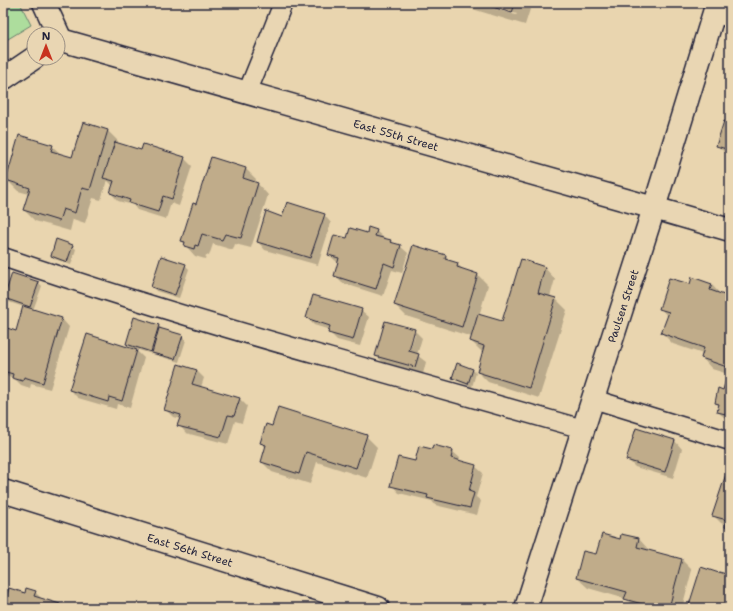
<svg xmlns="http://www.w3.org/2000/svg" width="733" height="611" viewBox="0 0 733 611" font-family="'Shantell Sans',sans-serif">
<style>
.green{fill:#addd9d;stroke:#68806c}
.shadow{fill:#0003;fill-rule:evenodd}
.building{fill:#c0ac8a;stroke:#22223b}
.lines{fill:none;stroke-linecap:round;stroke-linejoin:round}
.lane-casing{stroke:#22223b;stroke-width:21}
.street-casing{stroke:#22223b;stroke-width:25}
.secondary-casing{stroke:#22223b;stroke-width:25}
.lane{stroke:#e9d6b3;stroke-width:18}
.street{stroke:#e9d6b3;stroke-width:22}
.secondary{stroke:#e9d6b3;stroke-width:22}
.labels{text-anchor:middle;stroke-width:3;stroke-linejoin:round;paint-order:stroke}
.street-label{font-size:11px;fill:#22223b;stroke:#e9d6b3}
</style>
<rect width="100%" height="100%" fill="#e9d5af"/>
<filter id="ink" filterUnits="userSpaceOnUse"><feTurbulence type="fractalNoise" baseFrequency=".025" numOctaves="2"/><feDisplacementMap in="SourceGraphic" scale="8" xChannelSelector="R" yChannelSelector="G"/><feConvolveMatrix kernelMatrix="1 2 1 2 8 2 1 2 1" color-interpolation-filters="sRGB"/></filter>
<g filter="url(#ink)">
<polygon class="green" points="3,3 20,3 31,25 3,42"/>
<g class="shadow">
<polygon points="462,3 475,3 516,15 517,14 482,3 532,3 525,25 466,7"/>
<polygon points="730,124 730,157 728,156 717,145"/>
<polygon points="108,131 118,141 118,144 142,152 184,158 192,166 179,206 171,203 166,219 137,210 133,205 118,201 111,193 113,186 107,180 101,200 93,198 85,223 73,219 70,231 35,221 24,210 29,194 18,191 7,180 52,146 62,155 73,158"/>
<polygon points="246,169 256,179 255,183 258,184 268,195 251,248 235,244 233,250 213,244 209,256 206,255 205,259 195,256 185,245 185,244 182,241 197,205"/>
<polygon points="324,215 331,223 318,265 265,250 258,242"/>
<polygon points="376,231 384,238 383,239 390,241 392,243 400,246 408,253 402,273 392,270 383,296 342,283 335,276 339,263 337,262 329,255 347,240"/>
<polygon points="72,246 76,249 71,265 55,259 52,256"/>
<polygon points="446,256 451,262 457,264 464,270 478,275 488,285 479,316 502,322 521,261 545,268 555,279 550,297 556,299 567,310 539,398 488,382 478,372 483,352 482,352 471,341 472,337 406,316 395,305"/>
<polygon points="185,265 189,269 179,298 156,291 153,287"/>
<polygon points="38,282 42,286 33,310 62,319 69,327 50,389 31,384 30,388 21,385 15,379 3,375 3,344 17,332 24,307 9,302 5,298"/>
<polygon points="712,285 722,296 730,298 730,420 726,419 718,412 720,407 716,403 724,391 728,374 712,369 702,358 703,354 673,344 662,333 668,317 660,308 690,286"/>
<polygon points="361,310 369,317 360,346 337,340 329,332 330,330 314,325 307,318"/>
<polygon points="135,319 159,326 163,330 182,336 186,340 179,362 135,349 144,358 130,408 117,404 116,409 78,398 70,390 133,349 127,344"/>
<path d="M414 330 422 338 417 355 426 362 423 374 384 363 376 356ZM412 334H415L408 356H406Z"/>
<polygon points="472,369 476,373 472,387 457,381 453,378"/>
<polygon points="196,370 204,378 201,387 240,399 247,406 242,423 235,421 228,444 186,433 179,425 180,419 173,417 165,409"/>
<polygon points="366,436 377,447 367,478 317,462 310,484 272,472 262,462 266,448 261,443"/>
<polygon points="675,441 682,449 673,478 635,467 627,459"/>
<polygon points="432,451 452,451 460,458 459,461 475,466 483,473 476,497 481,501 477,515 435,505 432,501 399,493 392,485 416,462"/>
<polygon points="730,473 730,531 726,526 726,525 721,523 713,515"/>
<polygon points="621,535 639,539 649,550 649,551 682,560 692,570 682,608 635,608 626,599 588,588 577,578 597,556 620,540"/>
<polygon points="35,592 43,600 60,605 63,608 4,608 26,594"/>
</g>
<g class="building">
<polygon points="479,3 515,3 512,13"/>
<polygon points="724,121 730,123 730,150 716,146"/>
<polygon points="83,122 108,130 90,190 82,188 75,213 63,209 59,221 23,210 30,188 6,180 19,135 53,145 51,151 72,157"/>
<polygon points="115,142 141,150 143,144 185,157 172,199 163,196 158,212 129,203 130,200 110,193 114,181 103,178"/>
<polygon points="211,157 246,168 243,178 258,183 241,238 225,234 222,240 202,234 198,246 195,245 194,249 184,246 185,242 181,241 193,203 196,204"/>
<polygon points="287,202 325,214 310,258 257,242 266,211 282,217"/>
<polygon points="368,227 377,230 375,236 391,240 390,242 401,245 394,267 384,263 376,289 334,276 339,258 328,255 334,235 347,238 350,228 367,233"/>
<polygon points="56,239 73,245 67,262 51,256"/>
<polygon points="413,245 446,255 445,259 458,263 457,267 478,274 462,327 394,305"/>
<polygon points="161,256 186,264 175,295 151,287"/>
<polygon points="521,259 545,267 538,293 556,298 529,388 477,372 484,346 470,341 478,314 502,321"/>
<polygon points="12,273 39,282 30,307 4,298"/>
<polygon points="692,277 712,284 710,290 730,297 730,357 727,367 701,358 704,348 661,333 669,312 659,309 669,278 690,284"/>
<polygon points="313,295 362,309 353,340 328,333 330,326 306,318"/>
<polygon points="23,306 62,318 43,383 24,377 23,381 12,378 13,374 3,371 3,341 7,328 16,331"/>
<polygon points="134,317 159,325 151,352 126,344"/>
<polygon points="385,321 415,329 409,351 419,354 415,367 375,356"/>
<polygon points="159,328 183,335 175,359 152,353"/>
<polygon points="87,334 137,350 122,401 109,397 108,402 69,390"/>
<polygon points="457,363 473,369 468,384 452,378"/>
<polygon points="178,364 197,370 192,384 240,398 234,416 228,415 221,437 177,426 181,415 164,410"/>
<polygon points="730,365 730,415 717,412 719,404 715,403 718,388 723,390"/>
<polygon points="278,407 367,435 356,468 306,452 299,474 261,462 266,445 260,443 266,424 272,426"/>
<polygon points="636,428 675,440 665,472 626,460"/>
<polygon points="433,445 453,450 451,458 476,465 469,491 474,493 470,508 427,498 428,495 390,486 398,457 415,461 419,446 432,449"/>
<polygon points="727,471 730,472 730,529 725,527 727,520 712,516"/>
<polygon points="602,534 620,539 621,534 639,538 637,547 682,559 669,608 657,608 624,599 627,592 576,578 583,551 596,554"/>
<polygon points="701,567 719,573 719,572 730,575 730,608 688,608"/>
<polygon points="9,588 25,593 26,588 36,591 34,596 60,604 59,608 3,608"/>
</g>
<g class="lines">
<defs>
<g id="lane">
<polyline points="714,13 730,18"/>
<polyline points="247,93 271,34 283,3"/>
<path d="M3 257C111 294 221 327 331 358 415 382 499 406 583 429"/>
<polyline points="593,399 730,441"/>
</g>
<g id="street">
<polyline points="44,3 61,40"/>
<polyline points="61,40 654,208 730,230"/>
<polyline points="3,79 34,58"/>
<polyline points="3,491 378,608"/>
</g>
<polyline id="secondary" points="526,608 654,208 717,3"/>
</defs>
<use href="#lane" class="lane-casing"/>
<use href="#street" class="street-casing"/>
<use href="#secondary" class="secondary-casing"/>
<use href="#lane" class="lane"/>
<use href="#street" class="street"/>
<use href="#secondary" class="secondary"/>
</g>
</g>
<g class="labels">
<g class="street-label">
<text transform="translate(396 135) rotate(16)" y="4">East 55th Street</text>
<text transform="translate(623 306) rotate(-72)" y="4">Paulsen Street</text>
<text transform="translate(190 550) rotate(17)" y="4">East 56th Street</text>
</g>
</g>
<rect width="733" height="611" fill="none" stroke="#e9d6b3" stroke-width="16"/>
<rect x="8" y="8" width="717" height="595" fill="none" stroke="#22223b" stroke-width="1.5" filter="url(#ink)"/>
<g transform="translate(46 46)"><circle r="19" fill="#e9d6b3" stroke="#998e83"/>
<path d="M0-3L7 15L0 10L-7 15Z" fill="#c8321e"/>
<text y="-6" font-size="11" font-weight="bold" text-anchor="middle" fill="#22223b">N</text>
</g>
</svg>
